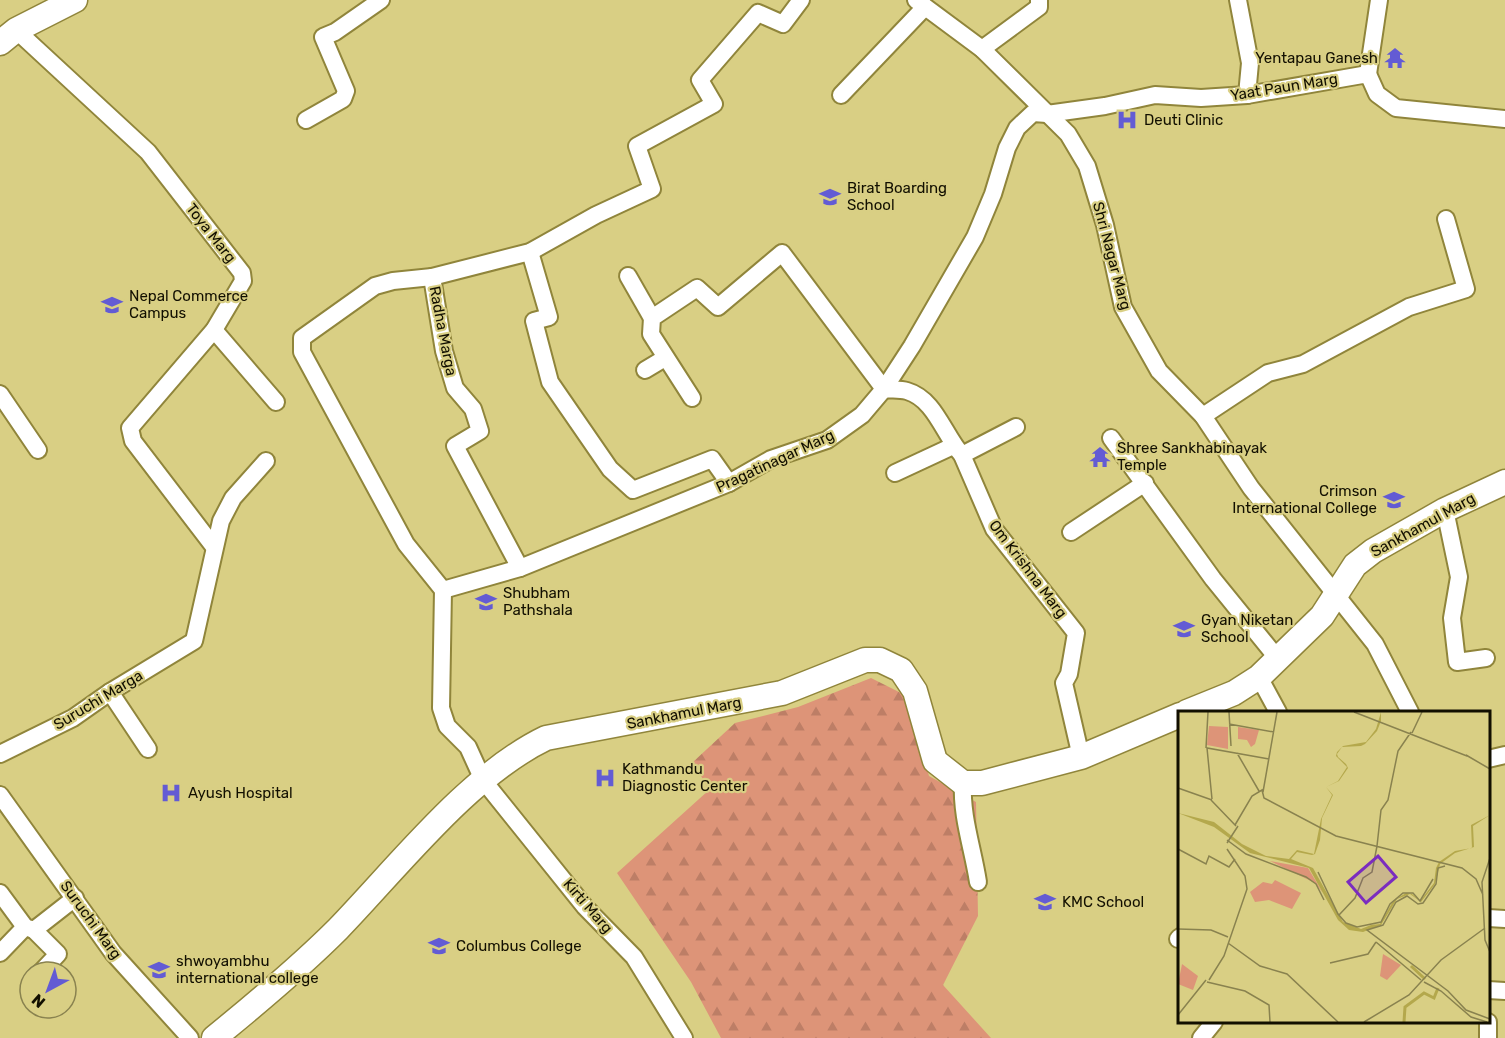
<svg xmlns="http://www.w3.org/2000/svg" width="1505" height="1038" viewBox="0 0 1505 1038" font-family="Rubik,sans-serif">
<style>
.forest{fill:url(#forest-firs)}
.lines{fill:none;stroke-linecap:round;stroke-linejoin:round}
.street-casing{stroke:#90853b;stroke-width:20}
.secondary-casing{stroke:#90853b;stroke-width:27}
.street{stroke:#fff;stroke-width:16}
.secondary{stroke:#fff;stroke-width:24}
.labels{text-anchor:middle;stroke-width:4.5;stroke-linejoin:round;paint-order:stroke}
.poi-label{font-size:15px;fill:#120f00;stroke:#d9cf84;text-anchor:start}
.street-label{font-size:15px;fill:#120f00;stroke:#d9cf84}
.inset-river{fill:none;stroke:#b4a84c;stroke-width:3}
.inset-road{fill:none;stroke:#89824f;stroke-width:1.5}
.view{fill:#7b2cbf;fill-opacity:0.15;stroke:#7b2cbf;stroke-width:3}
.inset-edge{fill:none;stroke:#120f00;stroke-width:3}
</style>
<defs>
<pattern id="forest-firs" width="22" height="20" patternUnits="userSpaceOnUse" patternTransform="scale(1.5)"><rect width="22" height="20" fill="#dd9478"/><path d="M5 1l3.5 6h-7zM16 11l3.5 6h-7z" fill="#bd7e66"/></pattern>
</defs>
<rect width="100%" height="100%" fill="#d9cf84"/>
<polygon class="forest" points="871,678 907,696 929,776 976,802 978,916 943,985 991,1038 721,1038 691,982 617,873 709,790 693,762 735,723 798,707"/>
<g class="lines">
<defs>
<g id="street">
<polyline points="916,0 982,49 1068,134 1087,166 1105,225 1123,307 1159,371 1203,416 1251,488 1375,644 1410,712"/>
<polyline points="1238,0 1250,63 1247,95"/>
<polyline points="16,30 148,152 242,273 243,281 214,330 130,428 133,441 214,547"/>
<polyline points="982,49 1039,7 1039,0"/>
<polyline points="1368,74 1379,0"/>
<polyline points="841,95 925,7"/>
<polyline points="306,120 343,99 346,91 323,37 335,32 381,0"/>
<polyline points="530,252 549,317 534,321 550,382 610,469 633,490 712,459 729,483"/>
<polyline points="628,276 652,318"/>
<polyline points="432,277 393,281 375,286 302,338 302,352 406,544 443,590"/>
<polyline points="214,330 276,402"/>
<polyline points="645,370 665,358"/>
<polyline points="0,394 38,450"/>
<path d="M692 398 651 334 652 318 697 288 718 307 782 253 884 389C891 390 900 389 907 391 935 399 944 435 962 455L994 529 1076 633 1069 674 1064 683 1081 757"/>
<polyline points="1203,416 1268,373 1303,364 1409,307 1466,289 1446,219"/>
<polyline points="1111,438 1213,579 1278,659"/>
<polyline points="962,455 1016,427"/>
<polyline points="895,473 953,446"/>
<polyline points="1445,510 1459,577 1452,618 1457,662 1486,658"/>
<polyline points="1071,532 1145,483"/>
<polyline points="520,568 455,446 480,431 473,409 455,388 444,351 432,277 530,252 596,215 652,189 637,146 714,104 700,80 758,13 783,24 801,0"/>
<polyline points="443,590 520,568 729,483 771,459 827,440 862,415 884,389 912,346 975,237 993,194 1007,148 1017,128 1033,113 1047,114 1105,106 1155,95 1201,98 1247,95 1368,74 1377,94 1396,108 1505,119"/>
<polyline points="443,590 441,708 447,726 468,747 483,780 585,907 634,957 684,1038"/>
<polyline points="1259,677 1278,712"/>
<polyline points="110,692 148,749"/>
<polyline points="0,754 73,718 110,692 194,641 221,521 233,498 266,461"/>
<polyline points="1488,759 1505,755"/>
<path d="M963 783C961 816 973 849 978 882"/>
<polyline points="0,795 113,953 190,1038"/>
<polyline points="0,893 25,927 34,930 75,898"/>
<polyline points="1488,918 1505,919"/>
<polyline points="34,930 58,954 41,972"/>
<polyline points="1178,939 1180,937"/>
<polyline points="0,953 25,927"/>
<polyline points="1488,990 1505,991"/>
<polyline points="1488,1022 1488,1038"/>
<polyline points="1201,1038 1214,1022"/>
</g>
<g id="secondary">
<polyline points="0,43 16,30 75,0"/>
<polyline points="1187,712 1234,693 1259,677 1322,616 1355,565 1373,551 1445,510 1505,482"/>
<path d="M214 1038C257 1003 299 968 338 929 398 867 469 775 546 738L782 693 865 660H880L901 670 915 691 935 761 963 783H982L1081 757 1180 715"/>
</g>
</defs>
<use href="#street" class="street-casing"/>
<use href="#secondary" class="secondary-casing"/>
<use href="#street" class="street"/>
<use href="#secondary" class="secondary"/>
</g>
<defs>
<symbol id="temple-bare" viewBox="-9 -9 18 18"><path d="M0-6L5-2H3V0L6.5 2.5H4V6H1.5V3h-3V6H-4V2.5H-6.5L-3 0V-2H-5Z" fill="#635bd4" stroke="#d9cf84" stroke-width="2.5" paint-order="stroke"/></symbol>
<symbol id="hospital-bare" viewBox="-9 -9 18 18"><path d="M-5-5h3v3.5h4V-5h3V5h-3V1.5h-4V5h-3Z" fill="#635bd4" stroke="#d9cf84" stroke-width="2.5" paint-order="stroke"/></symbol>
<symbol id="school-bare" viewBox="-9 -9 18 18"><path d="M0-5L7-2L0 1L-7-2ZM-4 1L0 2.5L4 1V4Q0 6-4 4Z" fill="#635bd4" stroke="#d9cf84" stroke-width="2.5" paint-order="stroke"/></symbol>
<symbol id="university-bare" viewBox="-9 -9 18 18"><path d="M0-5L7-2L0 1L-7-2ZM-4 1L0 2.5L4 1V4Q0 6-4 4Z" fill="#635bd4" stroke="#d9cf84" stroke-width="2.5" paint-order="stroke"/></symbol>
</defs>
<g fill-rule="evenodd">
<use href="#temple-bare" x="1380" y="43" width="30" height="30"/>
<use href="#hospital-bare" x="1112" y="105" width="30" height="30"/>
<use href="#school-bare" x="815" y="182" width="30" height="30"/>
<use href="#university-bare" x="97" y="290" width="30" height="30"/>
<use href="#temple-bare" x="1085" y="442" width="30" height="30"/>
<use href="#university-bare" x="1379" y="485" width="30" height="30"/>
<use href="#school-bare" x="471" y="587" width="30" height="30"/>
<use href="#school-bare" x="1169" y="614" width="30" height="30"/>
<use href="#hospital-bare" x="590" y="763" width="30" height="30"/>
<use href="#hospital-bare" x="156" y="778" width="30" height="30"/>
<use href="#school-bare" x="1030" y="887" width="30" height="30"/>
<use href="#school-bare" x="424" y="931" width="30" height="30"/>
<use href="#university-bare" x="144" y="955" width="30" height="30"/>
</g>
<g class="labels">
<g class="poi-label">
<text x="1378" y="63" text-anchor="end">Yentapau Ganesh</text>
<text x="1144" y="125">Deuti Clinic</text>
<text x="847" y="193">Birat Boarding<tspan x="847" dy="17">School</tspan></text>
<text x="129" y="301">Nepal Commerce<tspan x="129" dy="17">Campus</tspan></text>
<text x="1117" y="453">Shree Sankhabinayak<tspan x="1117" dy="17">Temple</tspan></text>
<text x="1377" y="496" text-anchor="end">Crimson<tspan x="1377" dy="17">International College</tspan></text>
<text x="503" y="598">Shubham<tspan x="503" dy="17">Pathshala</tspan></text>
<text x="1201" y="625">Gyan Niketan<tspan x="1201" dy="17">School</tspan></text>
<text x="622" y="774">Kathmandu<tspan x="622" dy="17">Diagnostic Center</tspan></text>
<text x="188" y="798">Ayush Hospital</text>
<text x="1062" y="907">KMC School</text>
<text x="456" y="951">Columbus College</text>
<text x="176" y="966">shwoyambhu<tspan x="176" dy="17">international college</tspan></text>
</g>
<g class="street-label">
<text transform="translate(1284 87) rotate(-9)" y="5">Yaat Paun Marg</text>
<text transform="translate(211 233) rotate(52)" y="5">Toya Marg</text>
<text transform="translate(1112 256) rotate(75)" y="5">Shri Nagar Marg</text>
<text transform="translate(443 331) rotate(79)" y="5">Radha Marga</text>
<text transform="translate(775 461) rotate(-25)" y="5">Pragatinagar Marg</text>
<text transform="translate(1423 525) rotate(-29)" y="5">Sankhamul Marg</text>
<text transform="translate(1028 569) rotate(53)" y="5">Om Krishna Marg</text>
<text transform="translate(98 700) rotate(-31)" y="5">Suruchi Marga</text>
<text transform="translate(684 713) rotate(-11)" y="5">Sankhamul Marg</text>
<text transform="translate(588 906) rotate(49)" y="5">Kirti Marg</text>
<text transform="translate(91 920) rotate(54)" y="5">Suruchi Marg</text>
</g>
</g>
<g transform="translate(1178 711)">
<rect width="312" height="312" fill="#d9cf84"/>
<path d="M205 243 223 254 209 269 202 265Z" fill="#dd9478"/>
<path d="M31 15 50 16V38L29 34ZM60 16 81 19 77 33 73 36 69 29 60 28ZM92 150 130 157 145 182 137 172ZM97 169 123 182 114 198 91 189 77 191 72 181 85 171 94 173ZM4 253 20 265 15 279 0 273Z" fill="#dd9478"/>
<path d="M203 1V10L199 20 187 33 183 35 164 36 159 43 160 46 168 53 170 57 161 70 148 76 155 84 144 107 142 129 137 143 134 144 119 141 113 148 135 157 165 211 183 218 193 214 202 213 214 192 218 188 228 182 234 183 242 190 256 172 258 157 261 151 277 140 294 137 293 114 312 104 295 115 296 136 277 142 262 153 257 173 243 191 232 183 219 188 203 214 185 221 171 219 160 209 131 157 72 142 36 116 0 102 36 111 64 133 88 145 111 148 119 139 136 143 143 108 154 84 148 76 160 70 169 56 158 45 159 41 165 35 188 31 198 18Z" fill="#b4a84c"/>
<path class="inset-river" d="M233 255 247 268M226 311 227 296 246 282 256 287 260 277"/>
<path class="inset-road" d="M51 1 53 35M176 1 289 45M51 13 96 21M234 22 244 1M28 37 30 1M59 42 81 80M288 44 312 58M0 77 34 89M85 81 99 1M34 88 29 37 91 48M33 89 58 115M57 114 74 85 84 79 86 87 158 125 284 157 298 168 305 184M49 129 68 143 128 166 138 173 146 189M49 132 60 115M199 135 203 99 210 89 220 40 233 21M0 138 28 153 31 145 51 156 57 148M312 147 304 171 307 229 312 241M267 155 260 157 258 173 245 192 240 193 229 185 218 191 205 214 189 219 270 280 288 299 312 308M140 161 160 203 168 212 179 216 203 211 212 193 225 182H235L242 190 255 168M161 204 177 187 185 167 194 161 199 135M0 218 33 219 50 226M198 231 243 269M50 232 82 255 109 263 160 311M152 252 190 243 198 231M31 269 46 245 69 178 67 165 49 138M29 271 67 280 91 294 92 311M246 271 263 280 293 306 309 311M0 304 28 269M186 311 231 284 263 249 307 217"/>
<path class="view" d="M200 145 218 166 188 192 170 171Z"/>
<rect width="312" height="312" class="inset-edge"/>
</g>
<g transform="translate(48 990) rotate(221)"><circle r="28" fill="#d9cf84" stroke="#89824f" stroke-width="1.5"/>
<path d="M0-4.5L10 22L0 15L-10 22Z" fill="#635bd4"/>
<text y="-9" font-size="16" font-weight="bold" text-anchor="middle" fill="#120f00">N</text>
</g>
</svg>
